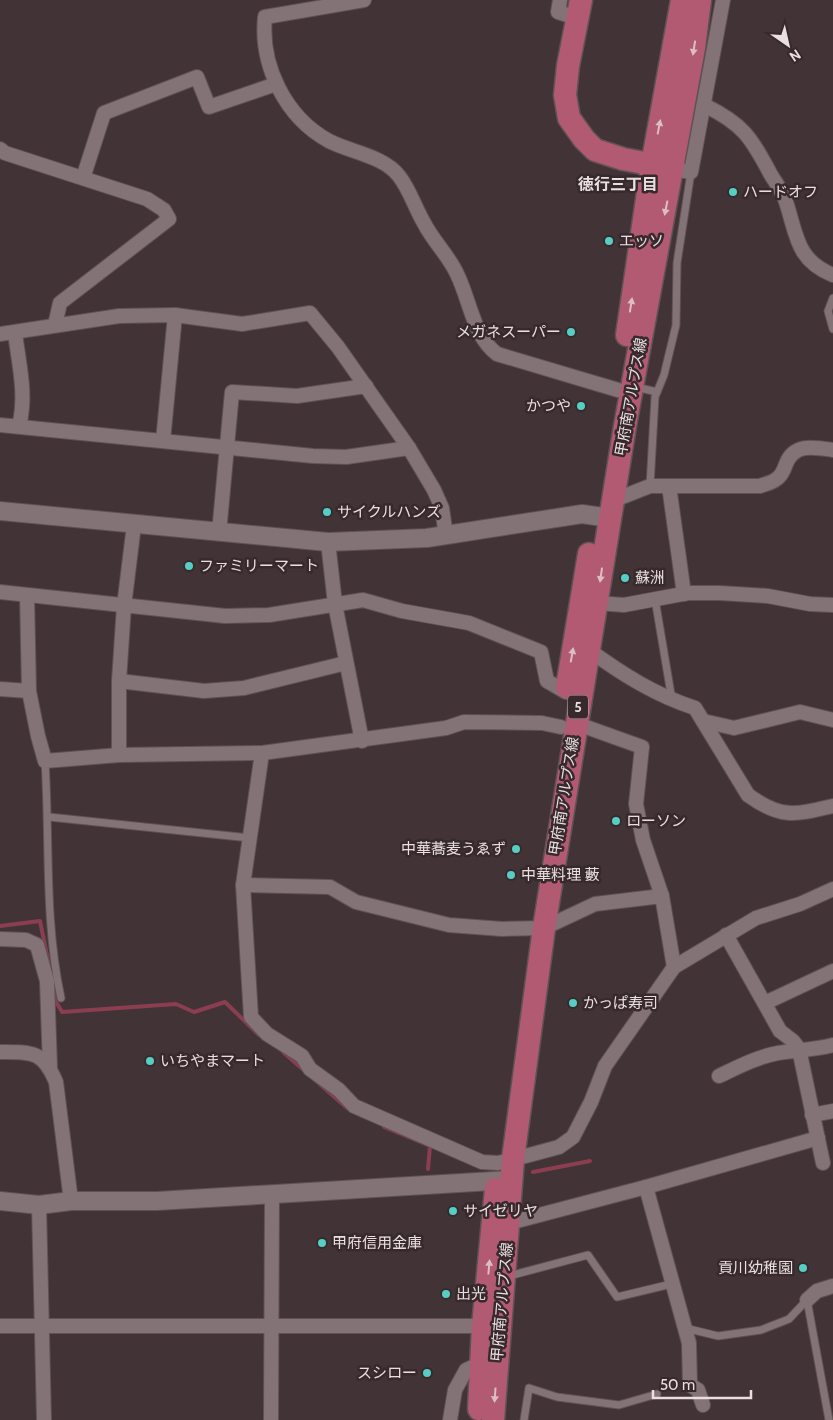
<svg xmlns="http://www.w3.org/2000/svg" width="833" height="1420" viewBox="0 0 833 1420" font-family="Cabin,'Noto Sans JP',sans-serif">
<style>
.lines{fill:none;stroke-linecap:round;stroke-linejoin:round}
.stream{stroke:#8b3e50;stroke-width:4}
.service-casing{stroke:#5e5254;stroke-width:9}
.minor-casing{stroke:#5e5254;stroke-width:16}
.tertiary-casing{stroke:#5e5254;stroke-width:20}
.primary-casing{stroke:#5e5254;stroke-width:25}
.service{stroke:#847376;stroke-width:7}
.minor{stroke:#847376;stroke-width:14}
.tertiary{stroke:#847376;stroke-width:18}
.primary{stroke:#b25a71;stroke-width:22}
.oneway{fill:#dbbec5}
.poi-dot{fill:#56cec4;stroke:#37292c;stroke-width:2}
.labels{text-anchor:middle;stroke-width:5;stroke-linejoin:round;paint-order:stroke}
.shield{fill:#37292c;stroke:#b4a8ab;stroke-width:1}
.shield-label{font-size:14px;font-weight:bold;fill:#e9dfe1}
.poi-label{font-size:15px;fill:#e9dfe1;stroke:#37292c;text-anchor:start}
.street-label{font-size:15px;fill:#e9dfe1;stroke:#37292c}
.neighbourhood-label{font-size:16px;font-weight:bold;fill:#e9dfe1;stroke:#37292c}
</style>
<rect width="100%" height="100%" fill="#423336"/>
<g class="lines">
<g class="stream">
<polyline points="0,926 40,921 49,965"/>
<polyline points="54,992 55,1000 62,1012 176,1004 194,1012 225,1002 259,1035"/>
<polyline points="283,1052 347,1108"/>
<polyline points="384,1127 430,1146 428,1169"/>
<polyline points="533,1172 590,1161"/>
</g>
<defs>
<g id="service">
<polyline points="833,298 828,311 833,329"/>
<polyline points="636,387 657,392"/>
<polyline points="650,486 655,397 664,375 676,325 677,263 691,172"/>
<polyline points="655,599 672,700"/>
<path d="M45 761C50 840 44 920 61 998"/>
<polyline points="49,817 250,838"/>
<polyline points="509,1276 588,1255 617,1297 671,1284"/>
<polyline points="807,1300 829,1420"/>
<polyline points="685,1328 718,1336 761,1330 789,1319 807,1300"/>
<polyline points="524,1420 529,1388 557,1397 619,1405 657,1394"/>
</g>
<g id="minor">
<path d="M364 0 265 17C260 65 285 117 329 141 350 152 384 156 399 176 410 190 415 208 424 223 433 241 449 256 457 274 470 300 473 336 497 354L618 390"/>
<polyline points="560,0 558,12 577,18"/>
<path d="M704 105C743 124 751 137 771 175 776 183 783 192 786 202 797 235 796 260 833 275"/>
<polyline points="0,149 5,153 147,199 164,210 169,219 60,303 55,325"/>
<polyline points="673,169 691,172 723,0"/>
<polyline points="83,178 104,113 197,77 209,107 276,84"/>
<path d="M15 333C19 365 27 395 19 426"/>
<polyline points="0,334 119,316 175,315 242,324 310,313 338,347 409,448 434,490 442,508 446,536"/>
<polyline points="0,425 313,456 346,457 409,448"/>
<polyline points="163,441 175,315"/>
<polyline points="669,486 684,594"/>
<path d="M612 501 650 486H760C765 484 771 483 775 480 781 477 784 470 786 464 794 443 814 447 833 450"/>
<polyline points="219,533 232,392 297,396 366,386"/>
<polyline points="328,542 335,604 362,741"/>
<polyline points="0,592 225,616 269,615 363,600 402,611 469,623 541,652 547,681 566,692"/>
<polyline points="27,595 29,691"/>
<polyline points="597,603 624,605 688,593 720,593 768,596 810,604 833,605"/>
<path d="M589 650C622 674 655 695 695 708L748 795C781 819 795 815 833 806"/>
<polyline points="119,681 204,691 244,688 346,663"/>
<polyline points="0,689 29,691 38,736 45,761 119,755 262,753 446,728 464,722 542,723 561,727"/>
<polyline points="703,721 734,728 800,712 833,720"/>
<polyline points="575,723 642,747 636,804 643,840 662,896 674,967"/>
<polyline points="262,753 243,885 251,1017 267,1034 302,1056 310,1069 339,1090 354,1106 482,1162 498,1163 533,1154 559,1147 573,1137 591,1102 605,1066 674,967 756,918 800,904 833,889"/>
<polyline points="119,755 119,681 124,606 134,525"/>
<polyline points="243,885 330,887 356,902 449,925 502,929 544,928 595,904 662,896"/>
<polyline points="726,935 780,1031 793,1041 799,1049 823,1163"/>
<polyline points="0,939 26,940 37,945 47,981 50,1067"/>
<polyline points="765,1003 833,971"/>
<path d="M0 1052C33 1052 43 1051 56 1082L71 1201"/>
<path d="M719 1076C738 1067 757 1057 778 1053 797 1050 815 1050 833 1045"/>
<polyline points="812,1115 833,1111"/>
<polyline points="646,1187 689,1343 690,1385 698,1390 703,1405"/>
<polyline points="39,1205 44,1420"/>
<polyline points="509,1223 646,1187 818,1138"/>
<polyline points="807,1300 817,1291 833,1286"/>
<polyline points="0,1326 483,1326"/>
<polyline points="271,1420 272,1194"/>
<polyline points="450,1420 455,1390 466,1370 481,1363"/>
</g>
<g id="tertiary">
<polyline points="0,511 328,542 427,538 582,514 610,518"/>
<polyline points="0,1201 39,1205 71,1201 157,1201 511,1180"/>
</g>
<g id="primary">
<polyline points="581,0 568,66 565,95 569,118 584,139 595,150 623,159 665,167"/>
<polyline points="627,335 652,165 682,0"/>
<polyline points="567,687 589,554"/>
<polyline points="479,1409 483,1326 496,1189"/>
<polyline points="493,1420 513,1159 544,928 625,426 694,48 700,0"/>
</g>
</defs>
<use href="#service" class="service-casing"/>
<use href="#minor" class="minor-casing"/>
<use href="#tertiary" class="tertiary-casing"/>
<use href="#primary" class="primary-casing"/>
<use href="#service" class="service"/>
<use href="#minor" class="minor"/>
<use href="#tertiary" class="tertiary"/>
<use href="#primary" class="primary"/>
</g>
<defs><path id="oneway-solid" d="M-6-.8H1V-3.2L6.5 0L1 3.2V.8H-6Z" transform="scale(1.25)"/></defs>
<g class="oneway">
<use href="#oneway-solid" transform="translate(694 48) rotate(99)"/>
<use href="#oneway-solid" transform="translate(659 127) rotate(-79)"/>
<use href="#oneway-solid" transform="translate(666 208) rotate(101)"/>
<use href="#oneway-solid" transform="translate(631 305) rotate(-81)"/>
<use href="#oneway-solid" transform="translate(601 575) rotate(98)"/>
<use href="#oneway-solid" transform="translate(572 655) rotate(-80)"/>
<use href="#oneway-solid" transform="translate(489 1267) rotate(-85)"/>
<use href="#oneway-solid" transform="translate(495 1395) rotate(94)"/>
</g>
<g class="poi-dot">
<circle cx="733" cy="192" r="5"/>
<circle cx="609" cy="241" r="5"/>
<circle cx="571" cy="332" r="5"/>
<circle cx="581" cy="406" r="5"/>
<circle cx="327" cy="512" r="5"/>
<circle cx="189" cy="566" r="5"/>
<circle cx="625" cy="578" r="5"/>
<circle cx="616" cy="821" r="5"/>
<circle cx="516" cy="849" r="5"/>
<circle cx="511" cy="875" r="5"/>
<circle cx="573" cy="1003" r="5"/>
<circle cx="150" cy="1061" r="5"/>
<circle cx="453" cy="1211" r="5"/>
<circle cx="322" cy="1243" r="5"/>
<circle cx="803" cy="1268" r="5"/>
<circle cx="446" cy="1294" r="5"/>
<circle cx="427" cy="1373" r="5"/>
</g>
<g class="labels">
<rect class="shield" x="568" y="695.5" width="20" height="23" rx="4"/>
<g class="shield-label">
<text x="578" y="712">5</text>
</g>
<g class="poi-label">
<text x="743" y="197">ハードオフ</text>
<text x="619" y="246">エッソ</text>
<text x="561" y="337" text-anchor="end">メガネスーパー</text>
<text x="571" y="411" text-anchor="end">かつや</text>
<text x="337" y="517">サイクルハンズ</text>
<text x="199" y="571">ファミリーマート</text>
<text x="635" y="583">蘇洲</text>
<text x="626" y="826">ローソン</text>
<text x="506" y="854" text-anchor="end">中華蕎麦うゑず</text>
<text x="521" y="880">中華料理 藪</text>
<text x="583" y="1008">かっぱ寿司</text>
<text x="160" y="1066">いちやまマート</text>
<text x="463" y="1216">サイゼリヤ</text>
<text x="332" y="1248">甲府信用金庫</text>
<text x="793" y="1273" text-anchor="end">貢川幼稚園</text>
<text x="456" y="1299">出光</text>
<text x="417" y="1378" text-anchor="end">スシロー</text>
</g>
<g class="street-label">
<text transform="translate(631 397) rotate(-80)" y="5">甲府南アルプス線</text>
<text transform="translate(564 796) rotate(-81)" y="5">甲府南アルプス線</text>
<text transform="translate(502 1302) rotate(-85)" y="5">甲府南アルプス線</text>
</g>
<g class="neighbourhood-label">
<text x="618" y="190">徳行三丁目</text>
</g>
</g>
<g transform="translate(788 45) rotate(146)" stroke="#37292c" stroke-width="4" paint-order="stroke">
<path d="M0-4L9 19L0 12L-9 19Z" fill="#e9dfe1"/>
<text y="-8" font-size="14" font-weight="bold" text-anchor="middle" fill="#e9dfe1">N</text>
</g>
<path d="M653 1390v8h98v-8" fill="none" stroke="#e9dfe1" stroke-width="2.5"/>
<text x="660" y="1390" font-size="15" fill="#e9dfe1" stroke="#37292c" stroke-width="4" paint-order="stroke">50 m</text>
</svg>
